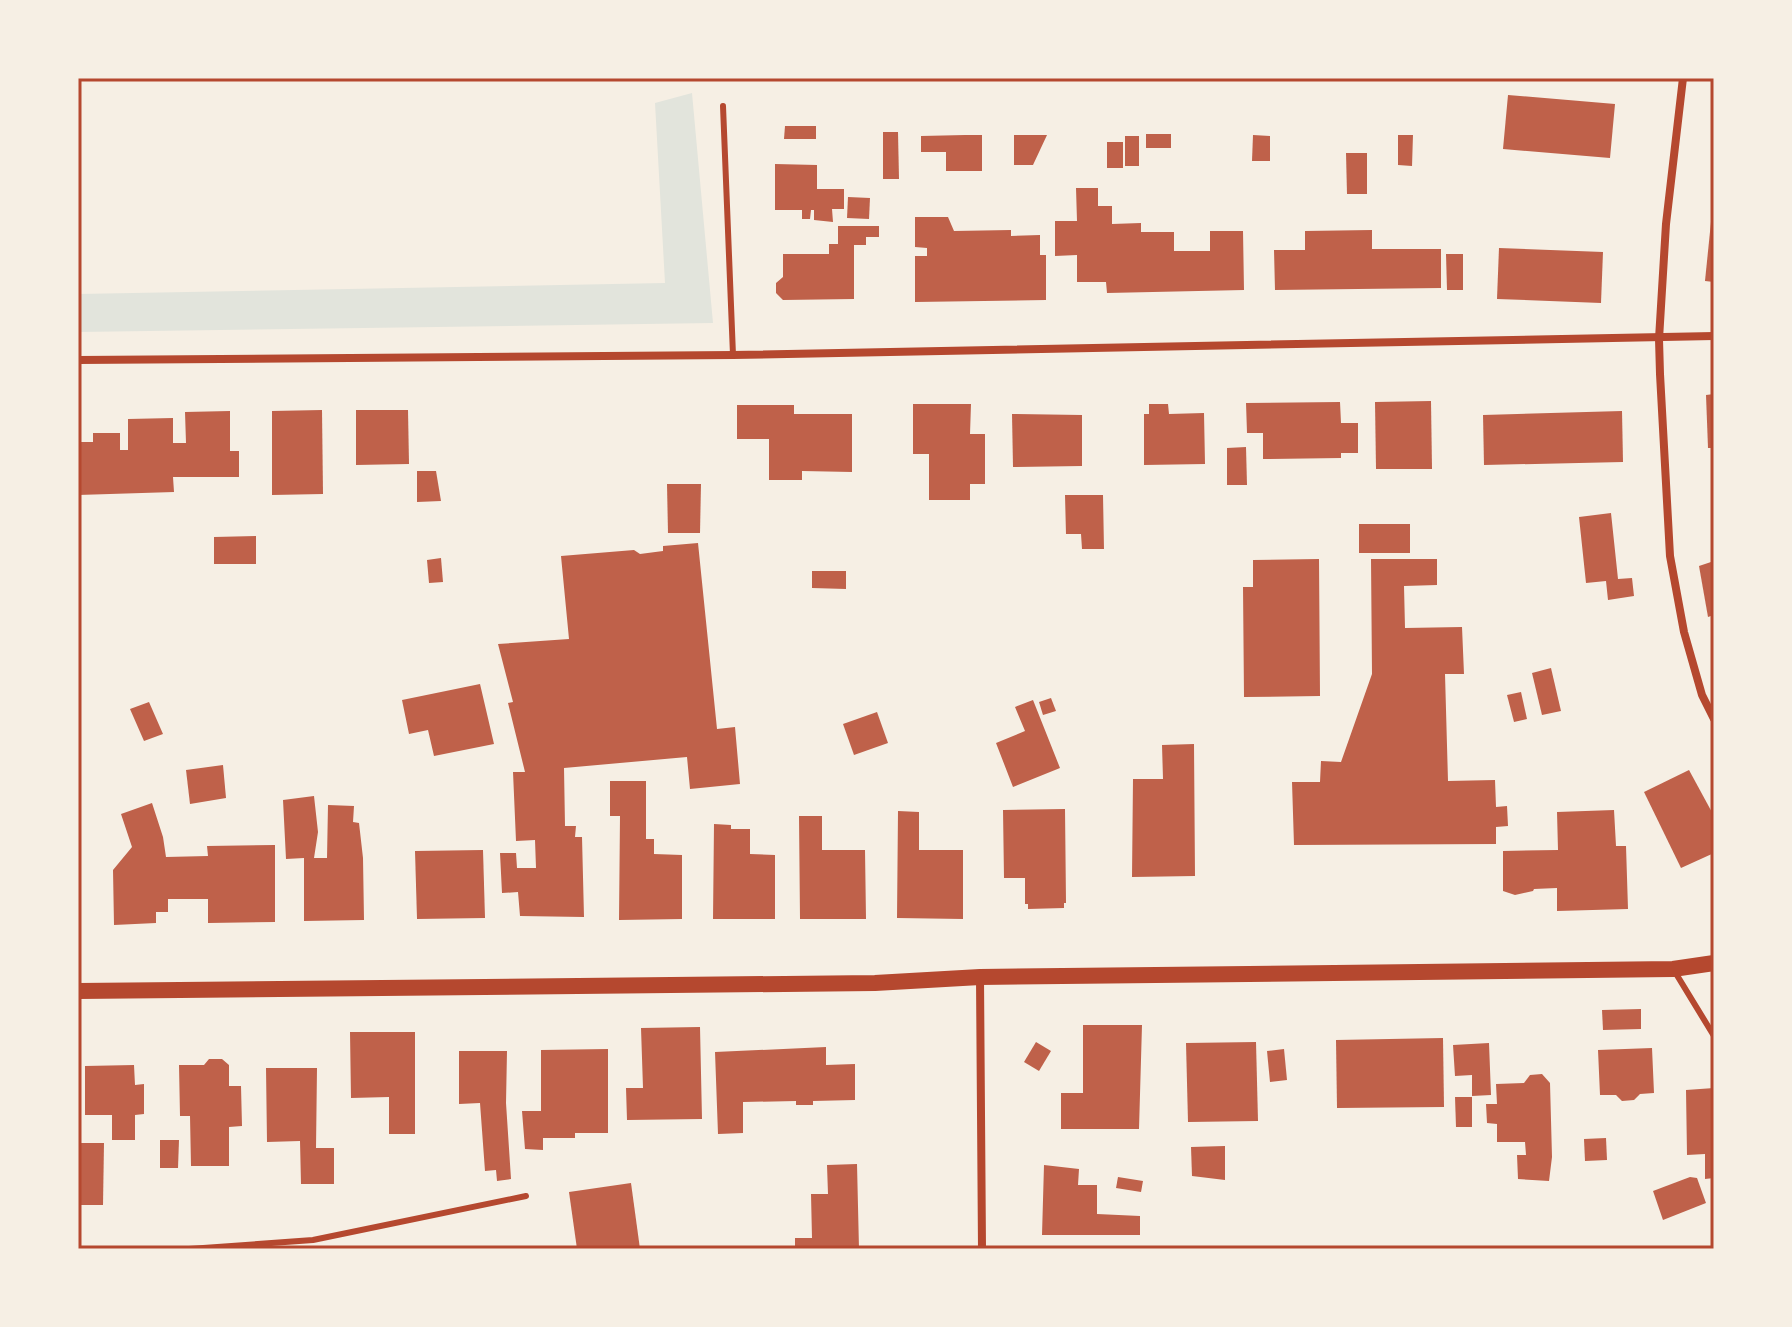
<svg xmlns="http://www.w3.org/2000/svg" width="1792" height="1327" viewBox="0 0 1792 1327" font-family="Cabin,sans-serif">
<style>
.green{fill:#e2e4dc}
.building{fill:#bf614a}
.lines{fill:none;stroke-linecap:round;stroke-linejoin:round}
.service{stroke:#b5482f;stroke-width:6}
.minor{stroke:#b5482f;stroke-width:8}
.secondary{stroke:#b5482f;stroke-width:16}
.neatline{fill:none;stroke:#b5482f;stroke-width:3}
</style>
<rect width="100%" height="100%" fill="#f6efe4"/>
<polygon class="green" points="692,93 713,323 78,332 78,294 665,283 655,103"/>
<g class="building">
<polygon points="1508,95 1615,104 1610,158 1503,149"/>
<polygon points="785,126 816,126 816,139 784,139"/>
<polygon points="883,132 898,132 899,179 883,179"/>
<rect x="1146" y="134" width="25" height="14"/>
<polygon points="965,135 982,135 982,171 946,171 946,152 921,152 921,136"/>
<polygon points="1014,135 1047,135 1033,165 1014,165"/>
<polygon points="1253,135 1270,136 1270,161 1252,161"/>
<polygon points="1398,135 1413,135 1412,166 1398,165"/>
<rect x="1125" y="136" width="14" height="30"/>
<rect x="1107" y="142" width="16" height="26"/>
<polygon points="1346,153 1367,153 1367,194 1347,194"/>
<polygon points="775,164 817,165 817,189 844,189 844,209 832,209 833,222 814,220 814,210 811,210 810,219 802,219 802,210 775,210"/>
<polygon points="1076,188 1098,188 1098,206 1112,206 1112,224 1141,223 1141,232 1174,232 1174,251 1210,251 1210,231 1243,231 1244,290 1107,293 1106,282 1077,282 1077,255 1055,256 1055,221 1077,221"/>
<polygon points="848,197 870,198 869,219 847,218"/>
<polygon points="1712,212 1714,212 1714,282 1705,281"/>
<polygon points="915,217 948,217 954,231 1011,230 1011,236 1040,235 1040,255 1046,255 1046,300 915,302 915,256 927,256 927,248 915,247"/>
<polygon points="838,226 879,226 879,237 866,237 866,245 854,245 854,299 783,300 776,293 776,283 783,277 783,254 829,254 829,244 838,244"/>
<polygon points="1372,230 1372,249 1441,249 1441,288 1275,290 1274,250 1305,250 1305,231"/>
<polygon points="1499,248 1603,252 1601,303 1497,299"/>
<polygon points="1446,254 1463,254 1463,290 1447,290"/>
<polygon points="1714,394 1714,448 1708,448 1706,395"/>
<polygon points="1431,401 1432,469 1376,469 1375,402"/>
<polygon points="1340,402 1341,423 1358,423 1358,453 1341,453 1341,458 1263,459 1263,433 1247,433 1246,403"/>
<polygon points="913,404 971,404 970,434 985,434 985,484 970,484 970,500 929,500 929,454 913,454"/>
<polygon points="1149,404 1168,404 1169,414 1204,413 1205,464 1144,465 1144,414 1149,414"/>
<polygon points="737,405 794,405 794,414 852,414 852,472 802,471 802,480 769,480 769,439 737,439"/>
<polygon points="322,410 323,494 272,495 272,411"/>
<polygon points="356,410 408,410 409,464 356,465"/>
<polygon points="230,411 230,451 239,451 239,477 173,477 174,492 78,495 78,442 93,442 93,433 120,433 120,450 128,450 128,419 173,418 173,443 186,443 185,412"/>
<polygon points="1622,411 1623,462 1484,465 1483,415"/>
<polygon points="1012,414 1082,415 1082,466 1013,467"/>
<polygon points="1246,447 1247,485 1227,485 1227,448"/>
<polygon points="417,471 436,471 441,501 417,502"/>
<polygon points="667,484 701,484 700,533 668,533"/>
<polygon points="1065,495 1103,495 1104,549 1082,549 1081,534 1066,534"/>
<polygon points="1611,513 1618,579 1632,578 1634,596 1608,600 1606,581 1586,583 1579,517"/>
<rect x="1359" y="524" width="51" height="29"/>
<polygon points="256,536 256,564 214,564 214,537"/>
<polygon points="698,543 717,729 735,727 740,784 690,789 687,757 564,768 565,826 576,826 575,837 582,837 584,917 520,916 518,892 502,893 500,853 516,853 517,868 536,868 535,840 516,841 513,772 525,772 508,703 513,702 498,644 569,639 561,556 634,550 640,554 663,551 663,546"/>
<polygon points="441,558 443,582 429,583 427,560"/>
<polygon points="1319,559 1320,696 1244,697 1243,587 1253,587 1253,560"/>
<polygon points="1371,559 1437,559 1437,585 1404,586 1405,628 1462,627 1464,674 1445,674 1448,781 1495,780 1496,807 1507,806 1508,826 1496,827 1496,844 1294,845 1292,782 1320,782 1321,761 1341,762 1372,674"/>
<polygon points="1714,561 1714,615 1708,617 1699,566"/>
<polygon points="812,571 846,571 846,589 812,588"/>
<polygon points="1551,668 1561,711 1542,715 1532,673"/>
<polygon points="480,684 494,744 434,756 428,730 409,734 402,700"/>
<polygon points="1521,692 1527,719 1514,722 1507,695"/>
<polygon points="1051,698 1056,711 1043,715 1039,702"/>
<polygon points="1033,700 1060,768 1013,787 996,743 1025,731 1015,707"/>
<polygon points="149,702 163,734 144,741 130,709"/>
<polygon points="877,712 888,743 854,755 843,724"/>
<polygon points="1194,744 1195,876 1132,877 1133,779 1163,779 1162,745"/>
<polygon points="223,765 226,798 190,804 186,770"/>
<polygon points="1689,770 1714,816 1714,853 1681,868 1644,792"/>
<polygon points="610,781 646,781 646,839 654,839 654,854 682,855 682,919 619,920 620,816 610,816"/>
<polygon points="314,796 318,832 314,858 327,858 328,805 354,806 353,822 359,823 363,858 364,920 304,921 304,858 286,859 283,800"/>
<polygon points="152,803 163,837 166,857 208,856 207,846 275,845 275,922 208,923 208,899 168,899 168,912 156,912 156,923 114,925 113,870 132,847 121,814"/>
<polygon points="1065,809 1066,903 1064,903 1064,908 1028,909 1028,904 1025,904 1025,878 1004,878 1003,810"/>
<polygon points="1614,810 1616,846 1626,846 1628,909 1557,911 1557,888 1534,889 1533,891 1515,895 1503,891 1503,851 1558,850 1557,812"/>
<polygon points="898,811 919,812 919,850 963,850 963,919 897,918"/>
<polygon points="799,816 822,816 822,850 865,850 866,919 800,919"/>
<polygon points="714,824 731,825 731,829 750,829 750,854 775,855 775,919 713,919"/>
<polygon points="483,850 485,918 417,919 415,851"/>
<polygon points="1641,1009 1641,1029 1603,1030 1602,1010"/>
<polygon points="1083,1025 1142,1025 1139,1129 1061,1129 1061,1093 1083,1093"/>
<polygon points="700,1027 702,1119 627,1120 626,1088 643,1088 641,1028"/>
<polygon points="350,1032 415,1032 415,1134 389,1134 389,1097 351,1098"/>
<polygon points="1443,1038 1444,1107 1337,1108 1336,1040"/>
<polygon points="1036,1042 1051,1051 1039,1071 1024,1062"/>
<polygon points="1256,1042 1258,1121 1188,1122 1186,1043"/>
<polygon points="1489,1043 1491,1095 1472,1096 1472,1075 1455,1076 1453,1045"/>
<polygon points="826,1047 826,1065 855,1064 855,1100 813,1101 813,1105 796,1105 796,1101 743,1102 743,1133 718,1134 715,1052"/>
<polygon points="1652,1048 1654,1093 1640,1094 1634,1100 1622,1101 1616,1095 1600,1095 1598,1050"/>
<polygon points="608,1049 608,1133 575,1133 575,1138 543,1138 543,1150 525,1149 522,1111 541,1111 541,1050"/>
<polygon points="1284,1049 1287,1080 1270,1082 1267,1051"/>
<polygon points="459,1051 507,1051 506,1103 511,1179 497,1181 496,1170 485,1171 480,1103 459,1104"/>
<polygon points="209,1059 222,1059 229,1065 229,1086 241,1086 242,1126 229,1127 229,1166 191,1166 190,1116 180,1116 179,1065 204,1065"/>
<polygon points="134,1065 135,1085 144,1084 144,1114 135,1115 135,1140 112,1140 112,1115 85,1115 85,1066"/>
<polygon points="266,1068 317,1068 316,1148 334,1148 334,1184 301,1184 300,1141 267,1142"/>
<polygon points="1542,1074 1550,1083 1552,1157 1549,1181 1518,1179 1517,1155 1526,1155 1525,1142 1497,1142 1497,1124 1487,1123 1486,1104 1497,1104 1496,1084 1524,1083 1530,1075"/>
<polygon points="1714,1088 1714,1178 1705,1179 1705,1154 1687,1155 1686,1090"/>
<polygon points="1455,1097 1472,1097 1472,1127 1456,1127"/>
<polygon points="1606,1138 1607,1160 1585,1161 1584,1139"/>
<polygon points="160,1140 179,1140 178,1168 160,1168"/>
<polygon points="78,1143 104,1143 103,1205 78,1205"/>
<polygon points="1225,1146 1225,1180 1192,1176 1191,1147"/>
<polygon points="857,1164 859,1249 795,1249 795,1238 812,1238 811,1194 828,1194 827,1165"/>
<polygon points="1044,1165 1079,1169 1078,1185 1097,1185 1097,1214 1140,1216 1140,1235 1042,1235"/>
<polygon points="1118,1177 1143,1181 1141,1192 1116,1188"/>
<polygon points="1690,1177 1697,1178 1706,1203 1663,1220 1653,1191"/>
<polygon points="631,1183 640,1249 577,1249 569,1192"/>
</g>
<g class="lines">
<g class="service">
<polyline points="723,106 733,355"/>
<polyline points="1675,972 1714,1036"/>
<polyline points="189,1249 313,1240 526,1196"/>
</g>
<g class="minor">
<polyline points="1683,78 1666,224 1659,339 1660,374 1670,556 1684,632 1702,695 1714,719"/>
<polyline points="78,360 733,355 1714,336"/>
<polyline points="980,978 982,1249"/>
</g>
<polyline class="secondary" points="78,991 875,983 980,977 1673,969 1714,963"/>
</g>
<rect width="1792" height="1327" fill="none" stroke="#f6efe4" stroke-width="160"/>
<rect x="80" y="80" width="1632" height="1167" class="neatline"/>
</svg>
